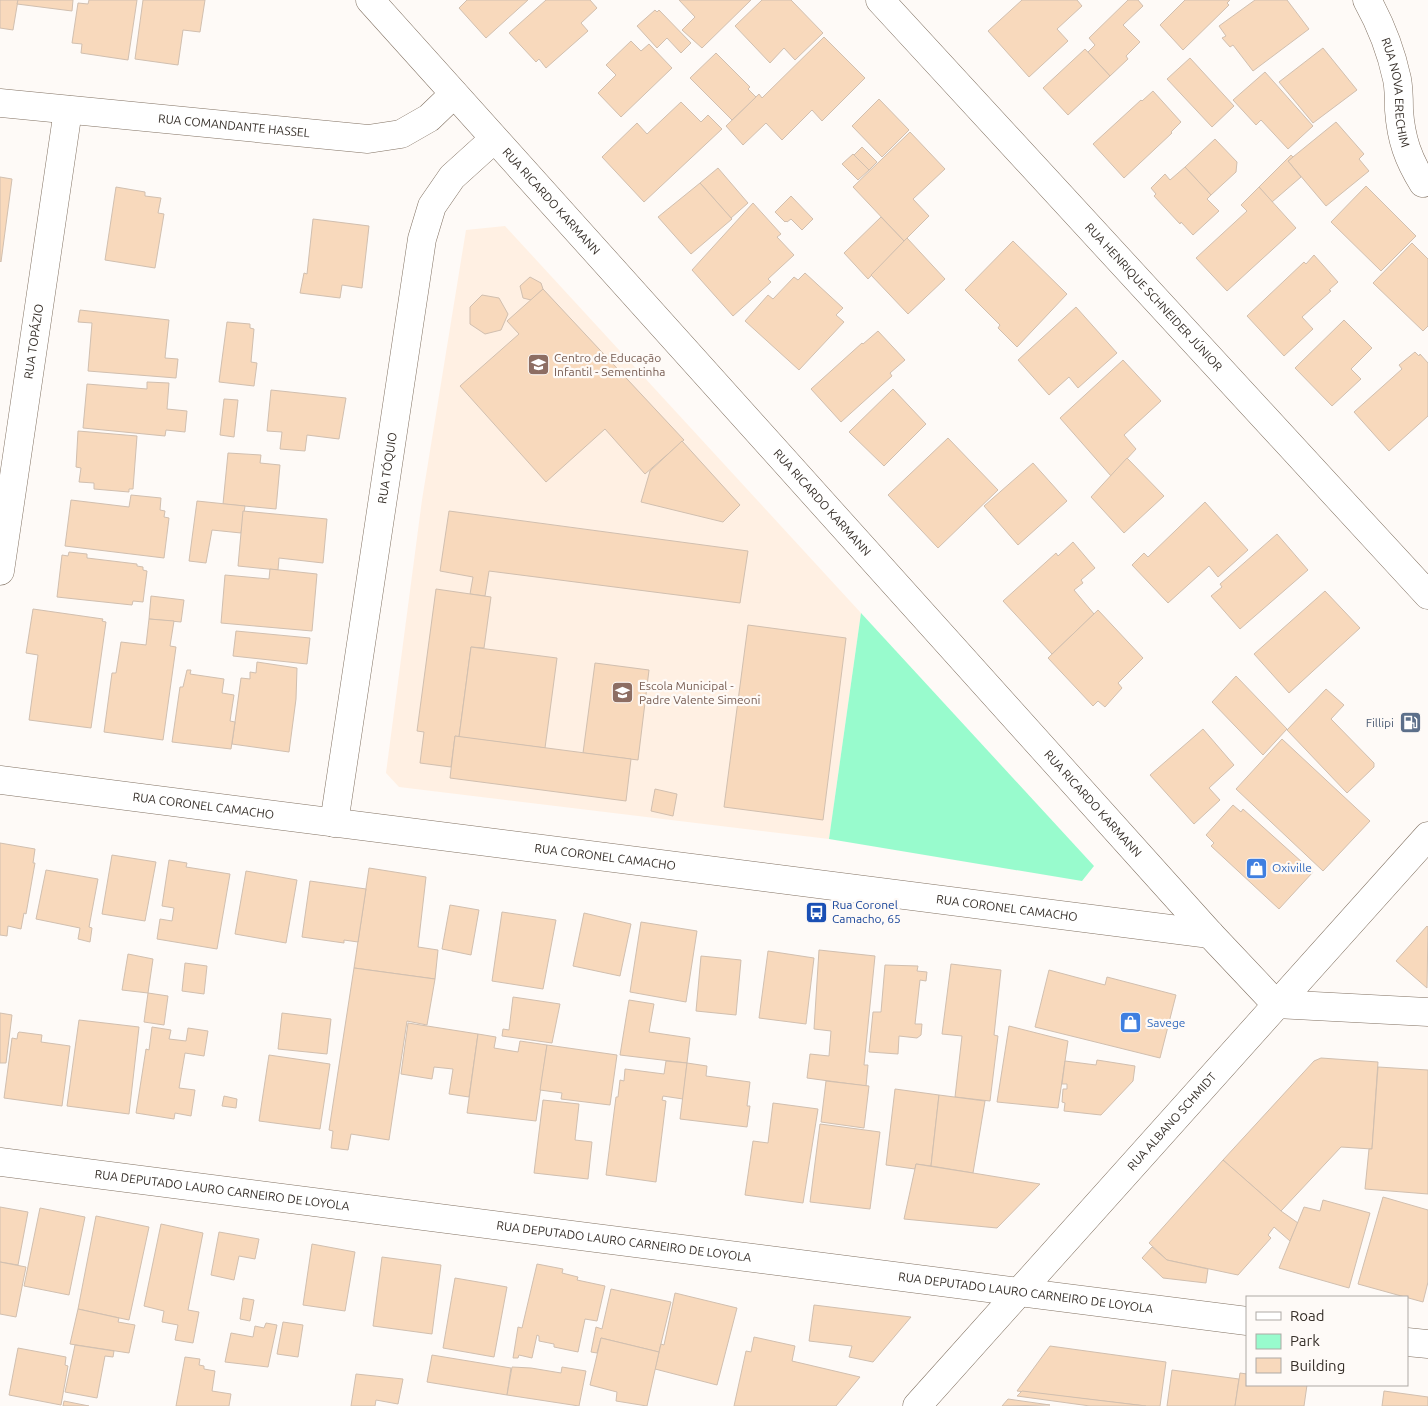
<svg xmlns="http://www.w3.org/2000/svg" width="1428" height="1406" viewBox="0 0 1428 1406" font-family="Ubuntu,sans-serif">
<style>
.built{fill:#fff0e3}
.green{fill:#98fbcd}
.building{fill:#f8d9bc;stroke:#d1bfaf}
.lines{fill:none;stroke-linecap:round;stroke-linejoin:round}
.minor-casing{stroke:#827263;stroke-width:29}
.primary-casing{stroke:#827263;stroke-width:29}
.minor{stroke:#fff;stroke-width:28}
.primary{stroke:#fff;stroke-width:28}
.labels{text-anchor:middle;stroke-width:4.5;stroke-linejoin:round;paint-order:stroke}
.street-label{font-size:12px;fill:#37302a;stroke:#fefaf7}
.education-label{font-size:12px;fill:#785e54;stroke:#fefaf7;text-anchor:start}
.service-label{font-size:12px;fill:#4e5e75;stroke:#fefaf7;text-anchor:end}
.shop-label{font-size:12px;fill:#366cbe;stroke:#fefaf7;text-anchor:start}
.transit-label{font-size:12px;fill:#164399;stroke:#fefaf7;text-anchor:start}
</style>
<rect width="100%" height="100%" fill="#fefaf7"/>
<polygon class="built" points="505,226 861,613 829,839 399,787 386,773 422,500 466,230"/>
<polygon class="green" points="861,613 1094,866 1082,881 829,839"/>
<g class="building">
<polygon points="0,0 18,0 13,30 0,28"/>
<polygon points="18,0 73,0 72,11 17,4"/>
<polygon points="89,0 137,0 128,60 81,53 82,44 72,43 78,3 88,4"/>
<polygon points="143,0 205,0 200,32 183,30 178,65 135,59"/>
<polygon points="467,0 528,0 486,38 459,8"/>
<polygon points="546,0 590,0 597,8 581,23 588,31 546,68 539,59 536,62 509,33"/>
<polygon points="679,0 751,0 702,48 682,30 695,17"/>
<polygon points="762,0 791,0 823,33 795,60 784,48 770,63 735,26"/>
<polygon points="1022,0 1077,0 1082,6 1057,29 1068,41 1029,77 988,31"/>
<polygon points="1128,0 1138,0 1143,6 1123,25 1140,42 1126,56 1128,59 1110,76 1088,52 1095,45 1089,38"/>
<polygon points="1185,0 1230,0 1227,3 1229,5 1183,50 1160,25"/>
<polygon points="1255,0 1287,0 1309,29 1253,71 1233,45 1230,47 1222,38 1226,36 1219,26"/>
<polygon points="655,10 657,12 659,10 691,43 681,53 667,38 657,48 637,26"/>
<polygon points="824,37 865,78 822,121 812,110 782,140 766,123 743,145 726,126 759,94 762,98"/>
<polygon points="631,41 641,51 649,44 672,68 621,117 598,93 616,75 606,65"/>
<polygon points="1323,48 1357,90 1313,123 1279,82"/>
<polygon points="1085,49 1110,76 1068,115 1043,88"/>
<polygon points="716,53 750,87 748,89 756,97 732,120 690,78"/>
<polygon points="1190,58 1234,106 1212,127 1167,79"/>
<polygon points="1265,72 1313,126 1288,149 1261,120 1256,125 1233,100"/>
<polygon points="1153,91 1181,122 1171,132 1172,133 1124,178 1093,144 1141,100 1142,101"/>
<polygon points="879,99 909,130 882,157 852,126"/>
<polygon points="681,102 701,122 708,115 722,129 644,202 602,157 637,123 647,134"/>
<polygon points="1336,122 1364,154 1359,159 1369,171 1326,206 1288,161"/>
<polygon points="910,132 945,169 913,199 929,216 904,241 853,187"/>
<polygon points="1215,139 1237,162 1236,172 1211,195 1185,167"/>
<polygon points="862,147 877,162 869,170 854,155"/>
<polygon points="853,154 869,170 858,180 842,164"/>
<polygon points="1291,155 1293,157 1288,161 1301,177 1272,202 1259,187"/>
<polygon points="1185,167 1211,195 1207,199 1219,211 1193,235 1181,222 1180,224 1154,196 1156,194 1151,188 1165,174 1170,180"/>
<polygon points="718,168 748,203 731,218 700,183"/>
<polygon points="0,177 12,179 1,262 0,261"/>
<polygon points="700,183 732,219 691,254 658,217"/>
<polygon points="1366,186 1416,236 1381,271 1331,222"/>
<polygon points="116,187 145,192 145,196 161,198 158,213 164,214 155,268 105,260"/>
<polygon points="1259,187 1296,228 1227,291 1196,258 1247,211 1241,205"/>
<polygon points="791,196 813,219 802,230 791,219 787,222 786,221 785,222 775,212"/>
<polygon points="753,203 781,234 777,237 794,255 768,279 771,282 733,316 692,270"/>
<polygon points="881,217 904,241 868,279 844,253"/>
<polygon points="313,219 369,226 362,288 342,285 340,298 300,293 304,273 307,274"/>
<polygon points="907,238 945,279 908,314 871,275"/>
<polygon points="1013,241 1067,294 1017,347 998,328 1000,325 965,290"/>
<polygon points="1412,243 1428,259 1428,326 1423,331 1373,283"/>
<polygon points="1314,255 1338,282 1329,290 1331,291 1302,317 1313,329 1284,356 1247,316 1304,262 1306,264"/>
<polygon points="805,273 843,308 836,315 844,322 799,370 745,321 768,295 773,299 794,277 798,280"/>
<polygon points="530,277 541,283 543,289 531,300 523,298 520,286"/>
<polygon points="543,289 684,440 645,474 605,429 546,482 460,386 519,334 507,321"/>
<polygon points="482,295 499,298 508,314 501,330 485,334 470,324 470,307"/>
<polygon points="1076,307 1117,353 1078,388 1069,377 1049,395 1018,360"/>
<polygon points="80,310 169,320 165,358 178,359 176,378 88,371 92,323 78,322"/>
<polygon points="1344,320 1372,348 1351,369 1361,379 1332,406 1295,368"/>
<polygon points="227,322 250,324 250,328 254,329 251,362 257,363 254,386 219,382"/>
<polygon points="878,331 905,360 890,373 892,376 841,422 811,389 862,343 863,344"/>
<polygon points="1415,352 1419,356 1420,354 1428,363 1428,416 1389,451 1354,412 1402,369 1399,365"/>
<polygon points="1123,360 1161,401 1124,435 1136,449 1111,476 1060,418"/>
<polygon points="147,382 169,383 167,409 187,411 185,432 166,430 165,436 83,428 87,384 147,389"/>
<polygon points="893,389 926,424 884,466 849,432"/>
<polygon points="271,390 346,398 339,439 307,435 305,451 280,449 282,432 267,431"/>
<polygon points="224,399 238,400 234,437 220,435"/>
<polygon points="78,431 137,436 133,489 129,489 129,492 94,489 94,483 79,482 81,468 76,467"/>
<polygon points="948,438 998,490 938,548 888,495"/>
<polygon points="682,441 740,505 723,522 641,502 650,471"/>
<polygon points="228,453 261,455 260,463 280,465 276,509 223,504"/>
<polygon points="1127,458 1164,496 1124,533 1091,497"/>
<polygon points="1033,463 1067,501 1018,545 984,506"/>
<polygon points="131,495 161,498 160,510 165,511 164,517 169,518 164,558 65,546 71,500 129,507"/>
<polygon points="197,501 245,506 241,533 212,530 206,563 189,561"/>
<polygon points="1205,502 1248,550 1218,577 1209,566 1168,603 1132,565 1144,553 1148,557"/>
<polygon points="243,511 327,519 323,563 279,558 278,570 238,566"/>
<polygon points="449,511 748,551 740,603 489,571 485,596 470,594 473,577 440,571"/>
<polygon points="1277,534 1308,570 1240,629 1211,596 1222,587 1220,584"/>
<polygon points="1073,542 1095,568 1081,580 1083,583 1074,590 1094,614 1052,654 1003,601 1056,553 1058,556"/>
<polygon points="69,552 87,554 87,558 137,564 137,566 143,567 143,570 147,571 143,602 133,601 132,605 57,597 62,555 68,556"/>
<polygon points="270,569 317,574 312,631 221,623 225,575 269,579"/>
<polygon points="436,589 491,597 484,648 471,647 459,737 455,736 451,767 420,763 424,732 417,731"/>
<polygon points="1325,591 1360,628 1289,693 1254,654"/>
<polygon points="151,596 184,600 181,622 149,619"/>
<polygon points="33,609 103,619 102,621 106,622 91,728 29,720 38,655 26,653"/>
<polygon points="1098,610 1143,658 1118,683 1122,688 1105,707 1098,701 1093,706 1048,658"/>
<polygon points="149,619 174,621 170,646 176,647 163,740 104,732 112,673 116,673 121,642 146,645"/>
<polygon points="748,625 846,638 823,820 724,807"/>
<polygon points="236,631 310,638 307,664 233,656"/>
<polygon points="471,647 557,658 545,748 459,737"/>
<polygon points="257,662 297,668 296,699 289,752 232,744 241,678 250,679 250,672 256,673"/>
<polygon points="595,663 649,670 638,760 583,753"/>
<polygon points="187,670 191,670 190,674 224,679 222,693 234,695 230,721 235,722 231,749 172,742 180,687 183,687"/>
<polygon points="1236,676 1287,729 1263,755 1212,702"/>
<polygon points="1326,689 1344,705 1331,719 1374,763 1374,767 1347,793 1287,730"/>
<polygon points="1203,729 1234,765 1209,788 1220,800 1194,824 1150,775"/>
<polygon points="455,736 631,759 626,801 450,778"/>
<polygon points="1282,739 1370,821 1323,871 1236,789"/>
<polygon points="655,789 677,794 673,816 651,811"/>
<polygon points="1233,805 1241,812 1243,809 1313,872 1279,909 1211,846 1214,843 1206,835"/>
<polygon points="0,843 35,849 33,863 35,863 26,914 24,913 21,929 8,926 7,936 0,935"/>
<polygon points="112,855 156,862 145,921 102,914"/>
<polygon points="169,860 187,863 186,867 230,874 217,949 157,939 160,919 172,921 174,908 162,906"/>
<polygon points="369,868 426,877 418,947 438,950 435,979 354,968"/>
<polygon points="46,870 98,879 89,927 92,928 90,942 78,939 80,928 36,919"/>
<polygon points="246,871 297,880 286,943 235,934"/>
<polygon points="310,881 366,889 358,942 344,940 344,943 302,937"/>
<polygon points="450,905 479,910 471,955 442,949"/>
<polygon points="502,912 556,920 543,989 492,981"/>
<polygon points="584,913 631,924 620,976 573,966"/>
<polygon points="641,922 697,931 686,1002 630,992"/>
<polygon points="1427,926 1428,927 1427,988 1396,961"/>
<polygon points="819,950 875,956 864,1065 868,1065 866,1086 807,1078 810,1054 829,1056 831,1031 814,1029"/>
<polygon points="768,951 814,958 806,1024 759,1018"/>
<polygon points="128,954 153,959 148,993 122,990"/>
<polygon points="701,956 741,960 736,1015 696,1011"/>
<polygon points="185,963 207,966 204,994 182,991"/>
<polygon points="951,964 1001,970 994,1035 998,1036 990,1101 955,1097 962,1036 942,1034"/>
<polygon points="885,965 918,966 917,971 927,972 926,981 920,980 915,1024 922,1024 921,1035 917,1038 899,1036 898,1054 869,1052 873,1012 881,1012"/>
<polygon points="354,968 435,979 427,1025 407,1021 389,1140 351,1134 348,1150 331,1148 333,1131 329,1130"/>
<polygon points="1049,970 1105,985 1107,977 1176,995 1160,1058 1035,1027"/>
<polygon points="148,993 168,996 164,1025 144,1022"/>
<polygon points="513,997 560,1004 552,1043 502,1036 503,1029 509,1030"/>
<polygon points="629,1000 654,1004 649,1032 690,1038 687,1063 620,1055"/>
<polygon points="0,1013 12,1015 6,1063 0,1063"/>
<polygon points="282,1013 331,1019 327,1054 278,1049"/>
<polygon points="79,1020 139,1027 129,1114 67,1106"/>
<polygon points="408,1023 478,1034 469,1097 449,1094 453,1069 434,1067 432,1079 401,1074"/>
<polygon points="1009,1026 1068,1041 1058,1108 997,1102"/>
<polygon points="152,1027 171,1030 169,1039 186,1041 188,1028 208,1031 204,1056 185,1053 179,1088 195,1090 191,1116 175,1113 174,1119 136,1113 146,1049 149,1050"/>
<polygon points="19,1032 42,1035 41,1042 70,1046 62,1106 4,1098 12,1038 17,1039 18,1033"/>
<polygon points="478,1034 496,1037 494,1048 518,1052 520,1041 547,1045 536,1121 467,1113"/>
<polygon points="547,1045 617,1055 610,1105 561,1099 562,1093 540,1090"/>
<polygon points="269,1055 330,1064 320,1129 259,1121"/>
<polygon points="1321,1058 1378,1062 1372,1149 1341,1147 1281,1211 1223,1160 1314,1061"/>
<polygon points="1097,1060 1135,1066 1133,1081 1101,1115 1064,1111 1065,1103 1062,1102 1063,1089 1067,1089 1067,1084 1062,1084 1065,1061 1096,1065"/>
<polygon points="666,1061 687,1063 683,1099 663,1096 662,1100 666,1101 656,1182 606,1175 616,1097 618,1097 620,1080 624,1081 625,1069 664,1074"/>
<polygon points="687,1063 707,1066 706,1076 750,1082 747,1106 750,1106 747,1127 680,1119"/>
<polygon points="1378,1067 1428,1070 1428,1194 1365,1189 1369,1149 1372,1149"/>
<polygon points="826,1081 869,1086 864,1128 821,1122"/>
<polygon points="895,1089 939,1095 931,1166 916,1164 915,1169 886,1165"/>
<polygon points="939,1095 985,1101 973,1173 931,1166"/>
<polygon points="224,1096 237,1099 236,1108 222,1106"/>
<polygon points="543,1100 579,1104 575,1140 592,1142 588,1179 534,1173"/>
<polygon points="773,1103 818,1109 803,1203 745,1195 753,1141 768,1143"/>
<polygon points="820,1124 880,1132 870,1209 810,1202"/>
<polygon points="1223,1160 1281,1211 1298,1223 1290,1241 1274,1227 1268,1235 1271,1238 1238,1275 1167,1260 1149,1243"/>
<polygon points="916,1164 973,1173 1040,1184 997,1228 904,1219"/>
<polygon points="1383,1197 1428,1210 1428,1282 1423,1302 1358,1284"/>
<polygon points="1323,1200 1370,1213 1349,1288 1279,1268 1304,1207 1320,1211"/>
<polygon points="0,1207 28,1212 18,1265 0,1262"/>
<polygon points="40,1208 85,1217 69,1295 24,1286"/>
<polygon points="96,1216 149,1227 129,1320 78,1309"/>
<polygon points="161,1224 203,1233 188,1310 199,1312 193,1343 175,1340 178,1325 162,1322 164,1311 144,1306"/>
<polygon points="219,1232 259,1239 255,1259 239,1256 234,1280 211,1275"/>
<polygon points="312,1244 355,1252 345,1311 303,1305"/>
<polygon points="1152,1247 1167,1260 1208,1269 1206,1283 1163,1278 1142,1258"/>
<polygon points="382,1257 441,1265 432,1334 373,1326"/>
<polygon points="0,1262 26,1267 16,1317 0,1314"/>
<polygon points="537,1264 563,1269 562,1273 578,1277 577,1280 605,1286 597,1321 585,1319 578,1352 554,1347 554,1344 539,1341 539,1336 537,1335 532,1358 519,1355 518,1358 513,1358 518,1327 522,1328"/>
<polygon points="455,1278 507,1287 494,1357 443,1348"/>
<polygon points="611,1289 671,1302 659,1352 601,1338 597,1353 591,1352 596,1327 602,1329"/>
<polygon points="675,1293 737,1308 717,1385 655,1369 661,1344 664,1345"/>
<polygon points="243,1298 254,1300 250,1321 240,1319"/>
<polygon points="814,1305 911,1317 873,1362 849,1357 852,1346 809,1341"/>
<polygon points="78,1309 119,1318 118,1322 135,1325 129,1353 70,1344"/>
<polygon points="283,1322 303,1325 298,1357 277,1354"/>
<polygon points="266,1323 277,1325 268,1367 225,1362 231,1333 253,1337 255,1326 264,1328"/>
<polygon points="754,1337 795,1346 792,1361 860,1377 836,1406 734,1406 746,1351 751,1352"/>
<polygon points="601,1338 659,1352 647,1406 616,1401 617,1392 590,1385"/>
<polygon points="75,1345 114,1351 113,1357 105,1356 97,1398 65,1392"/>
<polygon points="1050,1346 1166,1362 1160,1406 1146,1406 1017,1391"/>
<polygon points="18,1348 66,1357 65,1365 68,1366 61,1405 9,1395"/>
<polygon points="432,1355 511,1368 507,1395 427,1382"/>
<polygon points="185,1357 200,1359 199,1365 204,1366 204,1369 215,1371 212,1391 231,1394 229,1406 176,1406"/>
<polygon points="512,1367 531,1368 561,1373 562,1367 586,1371 579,1406 507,1395"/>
<polygon points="1172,1370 1239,1379 1235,1406 1167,1406"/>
<polygon points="1240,1373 1247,1374 1247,1385 1307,1385 1304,1406 1235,1406"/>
<polygon points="356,1374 403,1379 398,1404 376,1400 375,1406 351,1406"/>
<polygon points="1022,1391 1146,1406 1090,1406 1017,1396"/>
<polygon points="1384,1391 1428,1397 1428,1406 1382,1406"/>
<polygon points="1008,1399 1050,1405 1002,1406"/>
<polygon points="64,1401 89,1406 63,1406"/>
</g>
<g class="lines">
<defs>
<g id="minor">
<path id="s1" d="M370 0 1210 934 1276 1004 1428 1012"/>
<path id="s2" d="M880 0 1428 595"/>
<path id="s3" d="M1367 0C1381 25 1391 51 1397 79 1399 89 1399 100 1399 110 1401 139 1408 159 1423 183"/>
<path id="s4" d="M0 103 368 139 401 134 429 118 454 94"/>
<path id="s5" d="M0 571 68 110"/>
<path id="s6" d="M0 780 1210 934"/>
<path id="s7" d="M334 823 422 239 432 206 452 177 494 139"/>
<path id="s8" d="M0 1162 1247 1321"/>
<polyline points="1407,1342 1428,1344"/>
</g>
<g id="primary">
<path id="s9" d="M917 1406 1428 836"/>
</g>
</defs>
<use href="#minor" class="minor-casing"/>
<use href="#primary" class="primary-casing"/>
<use href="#minor" class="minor"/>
<use href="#primary" class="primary"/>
</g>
<defs>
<symbol id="school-square" viewBox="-11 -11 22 22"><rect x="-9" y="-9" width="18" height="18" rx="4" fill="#8d6e63" stroke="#fefaf7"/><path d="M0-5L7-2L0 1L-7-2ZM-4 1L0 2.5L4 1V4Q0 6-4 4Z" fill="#fff"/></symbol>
<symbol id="fuel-square" viewBox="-11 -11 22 22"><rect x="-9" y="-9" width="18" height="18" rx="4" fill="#5c6f8a" stroke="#fefaf7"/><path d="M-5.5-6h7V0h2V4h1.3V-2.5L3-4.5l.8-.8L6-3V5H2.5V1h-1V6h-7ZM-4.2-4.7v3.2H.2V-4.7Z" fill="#fff"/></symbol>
<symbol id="shop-square" viewBox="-11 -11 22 22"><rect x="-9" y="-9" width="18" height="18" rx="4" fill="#3f7fe0" stroke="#fefaf7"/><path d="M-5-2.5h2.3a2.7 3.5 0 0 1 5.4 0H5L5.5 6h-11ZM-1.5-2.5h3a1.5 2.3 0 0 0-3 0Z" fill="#fff"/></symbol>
<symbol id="bus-square" viewBox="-11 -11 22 22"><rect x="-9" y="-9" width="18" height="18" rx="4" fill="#1a4fb4" stroke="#fefaf7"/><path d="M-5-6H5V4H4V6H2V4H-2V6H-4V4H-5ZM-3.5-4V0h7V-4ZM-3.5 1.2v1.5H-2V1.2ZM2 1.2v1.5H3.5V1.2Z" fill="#fff"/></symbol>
</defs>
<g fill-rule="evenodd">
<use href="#school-square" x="526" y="352" width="25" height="25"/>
<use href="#school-square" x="610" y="680" width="25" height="25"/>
<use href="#fuel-square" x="1398" y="710" width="25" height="25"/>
<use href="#shop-square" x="1244" y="856" width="25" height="25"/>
<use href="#bus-square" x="804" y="900" width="25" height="25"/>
<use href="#shop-square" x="1118" y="1010" width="25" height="25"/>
</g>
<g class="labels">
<g class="street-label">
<text dy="4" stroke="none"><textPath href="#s3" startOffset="98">RUA NOVA ERECHIM</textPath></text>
<text dy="4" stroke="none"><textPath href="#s4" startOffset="235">RUA COMANDANTE HASSEL</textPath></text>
<text dy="4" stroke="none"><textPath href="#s1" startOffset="271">RUA RICARDO KARMANN</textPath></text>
<text dy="4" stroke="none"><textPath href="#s2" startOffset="404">RUA HENRIQUE SCHNEIDER JÚNIOR</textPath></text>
<text dy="4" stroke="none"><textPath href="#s5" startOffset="232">RUA TOPÁZIO</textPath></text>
<text dy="4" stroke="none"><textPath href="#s7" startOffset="359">RUA TÓQUIO</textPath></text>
<text dy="4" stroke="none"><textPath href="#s1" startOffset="676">RUA RICARDO KARMANN</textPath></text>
<text dy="4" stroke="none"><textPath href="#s1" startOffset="1081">RUA RICARDO KARMANN</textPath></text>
<text dy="4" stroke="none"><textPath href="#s6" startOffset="205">RUA CORONEL CAMACHO</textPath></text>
<text dy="4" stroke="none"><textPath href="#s6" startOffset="610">RUA CORONEL CAMACHO</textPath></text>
<text dy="4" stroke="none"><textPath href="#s6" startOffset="1015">RUA CORONEL CAMACHO</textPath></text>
<text dy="4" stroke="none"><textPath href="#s9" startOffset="382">RUA ALBANO SCHMIDT</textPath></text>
<text dy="4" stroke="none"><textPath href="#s8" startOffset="224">RUA DEPUTADO LAURO CARNEIRO DE LOYOLA</textPath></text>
<text dy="4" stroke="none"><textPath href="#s8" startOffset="629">RUA DEPUTADO LAURO CARNEIRO DE LOYOLA</textPath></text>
<text dy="4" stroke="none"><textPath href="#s8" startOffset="1034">RUA DEPUTADO LAURO CARNEIRO DE LOYOLA</textPath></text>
</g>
<g class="education-label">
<text x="554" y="362">Centro de Educação<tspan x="554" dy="14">Infantil - Sementinha</tspan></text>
<text x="639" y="690">Escola Municipal -<tspan x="639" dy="14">Padre Valente Simeoni</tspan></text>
</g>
<g class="service-label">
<text x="1394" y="727">Fillipi</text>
</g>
<g class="shop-label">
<text x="1272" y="872">Oxiville</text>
<text x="1147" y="1027">Savege</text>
</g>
<g class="transit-label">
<text x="832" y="909">Rua Coronel<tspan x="832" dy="14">Camacho, 65</tspan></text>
</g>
</g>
<rect x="1246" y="1296" width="162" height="90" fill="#fefaf7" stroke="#aea9a5"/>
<rect x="1256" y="1312" width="25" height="8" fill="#ffffff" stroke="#aea9a5"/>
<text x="1290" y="1321" font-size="15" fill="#37302a">Road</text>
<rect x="1256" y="1334" width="25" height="15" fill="#98fbcd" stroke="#aea9a5"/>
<text x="1290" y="1346" font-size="15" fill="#37302a">Park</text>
<rect x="1256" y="1358" width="25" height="15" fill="#f8d9bc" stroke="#aea9a5"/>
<text x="1290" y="1371" font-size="15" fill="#37302a">Building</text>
</svg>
